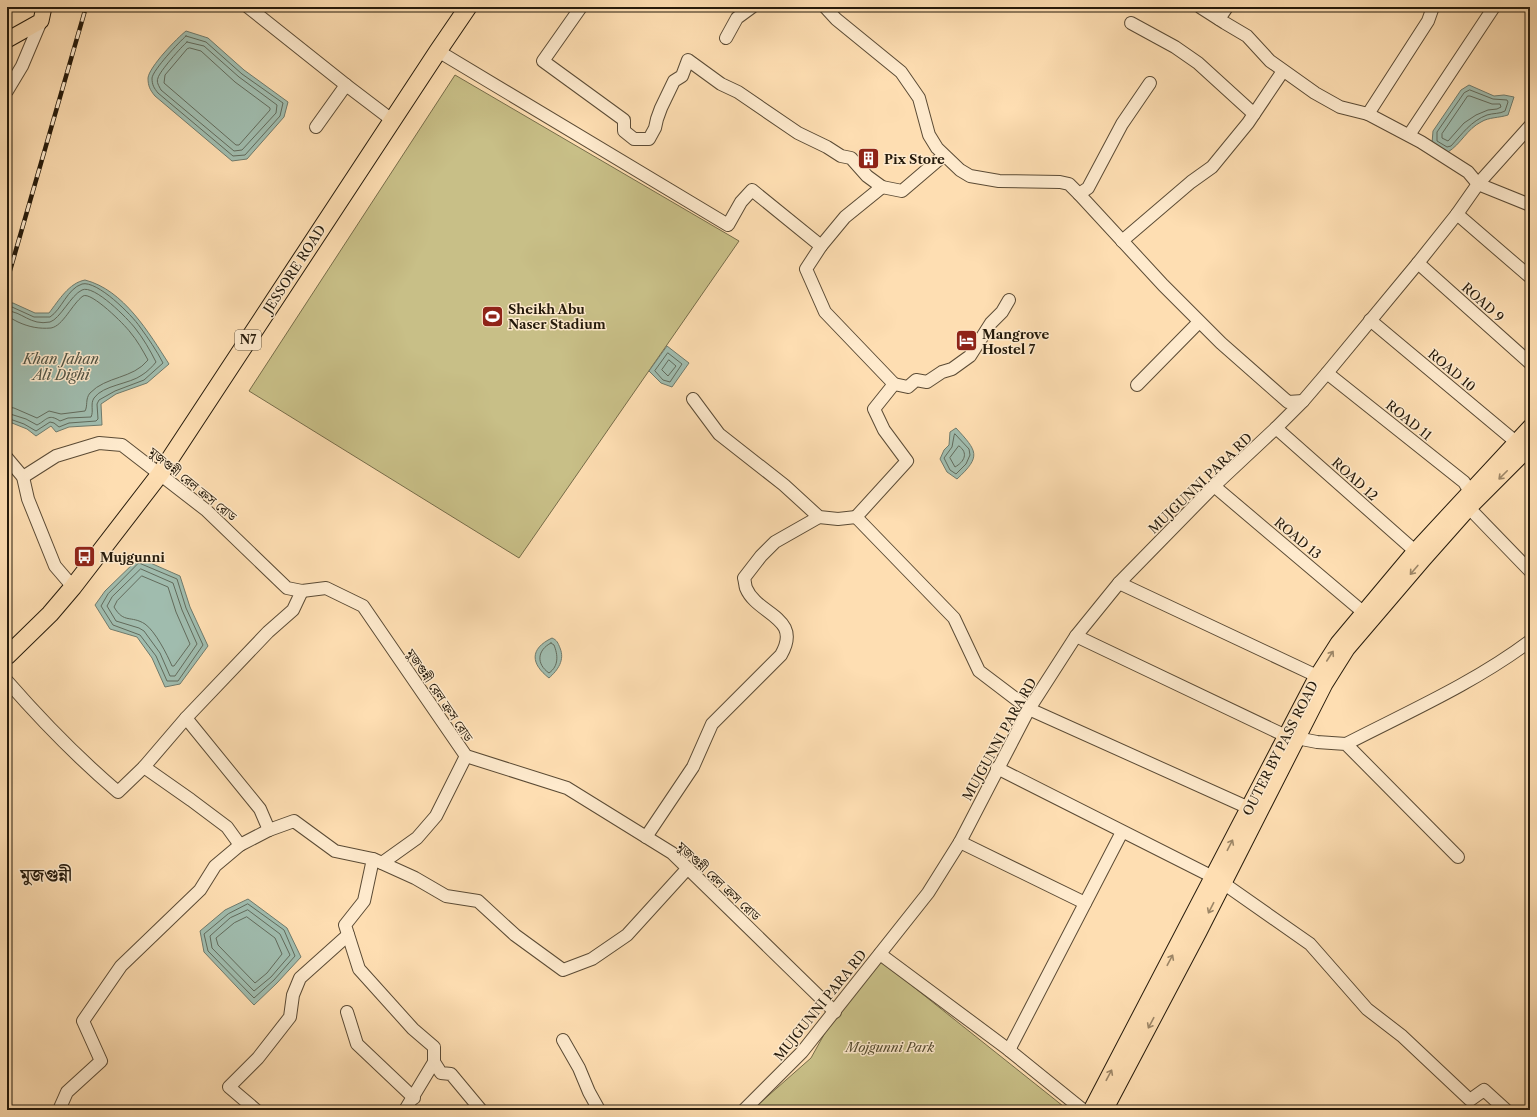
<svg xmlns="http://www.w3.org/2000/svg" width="1537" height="1117" viewBox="0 0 1537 1117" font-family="'Libre Caslon Text','Noto Serif Bengali',serif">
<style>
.green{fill:#c8bf87;stroke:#766c49}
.water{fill:#a0bcae;stroke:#6f7b6d}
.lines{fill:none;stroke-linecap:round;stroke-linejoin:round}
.shore{stroke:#626b5c;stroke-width:1}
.minor-casing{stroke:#5b4b35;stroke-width:14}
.major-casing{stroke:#251a0b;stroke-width:17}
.highway-casing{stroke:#251a0b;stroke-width:19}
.minor{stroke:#feeacd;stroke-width:12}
.major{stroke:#fedeb2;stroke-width:15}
.highway{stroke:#fedeb2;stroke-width:17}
.rail-casing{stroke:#251a0b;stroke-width:4.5}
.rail{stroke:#feeacd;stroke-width:3;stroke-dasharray:9;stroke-linecap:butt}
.oneway{stroke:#9c8667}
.labels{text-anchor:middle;stroke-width:3;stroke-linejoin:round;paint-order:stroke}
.shield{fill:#feeacd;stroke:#665845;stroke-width:1}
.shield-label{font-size:12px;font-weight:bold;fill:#251a0b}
.poi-label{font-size:13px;font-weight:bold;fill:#251a0b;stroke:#feeacd;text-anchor:start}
.street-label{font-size:13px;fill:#251a0b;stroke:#feeacd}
.park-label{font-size:13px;font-style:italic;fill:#564c30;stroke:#feeacd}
.water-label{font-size:14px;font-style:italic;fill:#505344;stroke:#feeacd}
.district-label{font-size:17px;font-weight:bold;fill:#251a0b;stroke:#feeacd}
</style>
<rect width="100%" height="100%" fill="#fedeb2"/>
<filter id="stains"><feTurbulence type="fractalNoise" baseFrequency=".005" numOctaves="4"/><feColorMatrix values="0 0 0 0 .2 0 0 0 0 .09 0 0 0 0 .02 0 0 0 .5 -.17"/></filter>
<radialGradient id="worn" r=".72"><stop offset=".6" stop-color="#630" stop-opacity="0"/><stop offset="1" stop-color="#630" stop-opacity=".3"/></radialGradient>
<g class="green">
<polygon points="455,75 739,241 519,558 249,391"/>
<polygon points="881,961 1068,1110 752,1110 811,1058 836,1013"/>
</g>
<g class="water">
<path d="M186 31 208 38 244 70 288 102 284 117 247 159 232 161 155 96C150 90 148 86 148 78 149 67 177 38 186 31Z"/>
<path d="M1469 85 1494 96 1504 95 1514 97 1508 115C1499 118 1489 117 1481 122 1467 129 1461 144 1448 152L1432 143 1433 131 1461 90Z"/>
<path d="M85 280C124 290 149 333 169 364L147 383 116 394 101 404 102 425 69 427 56 432 51 426 36 436 27 429 7 421V303H13L35 313H49C59 300 69 283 85 280Z"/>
<polygon points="667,346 689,363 672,387 661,383 649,371"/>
<path d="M956 428C977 451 982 456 957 479L947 472 940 459 944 450 949 445 950 432Z"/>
<polygon points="139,558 180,576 190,607 208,646 180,684 165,687 152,658 137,637 110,629 95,605 105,591"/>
<path d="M552 638C557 640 558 643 560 648 565 660 558 670 549 678 531 664 529 649 552 638Z"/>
<polygon points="248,899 287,928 301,957 277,983 254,1005 204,952 200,931 225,910"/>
</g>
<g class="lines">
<g class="shore">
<path d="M186 36 206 42 242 74 283 103 280 116 245 155 233 156 158 93C154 88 152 85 152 78 153 70 179 42 186 36Z"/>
<path d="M187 42 204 46 239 77 277 105 276 113 242 150 234 151 161 90C159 86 156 82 158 78 159 72 182 46 187 42Z"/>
<polygon points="190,48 201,51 235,82 270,108 270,110 239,145 236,145 164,83 165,75 187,49"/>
<path d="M1470 90 1493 99 1507 100 1508 102 1505 111C1500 114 1493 113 1487 115 1471 121 1462 134 1451 146L1447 147 1437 141V132L1464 93Z"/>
<polygon points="1468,96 1470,96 1492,104 1500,104 1501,107 1497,109 1488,110 1476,115 1464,123 1448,141 1442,138 1442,134"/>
<path d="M7 306 12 307 34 317H50C62 309 67 289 82 284 97 280 132 315 140 327 148 338 157 351 163 363L144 380 115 391 99 400 97 404 98 419 96 421 69 423 59 427 54 423 50 422 36 431 24 424 7 418"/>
<path d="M7 311C22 311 30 326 50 322 60 319 71 295 82 290 94 284 128 319 135 328 143 338 150 350 156 362 153 366 147 372 142 375 130 384 103 385 94 398 90 404 94 411 91 417L68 418 60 421C48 413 47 420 37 425L26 419 7 413"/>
<path d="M7 317C11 318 14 320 18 322 29 327 39 329 51 328 63 326 72 304 83 296 91 291 125 325 130 332 137 340 143 351 148 360 133 379 106 376 90 393 85 399 88 406 85 411L61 414 49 411 37 418 14 408 7 407"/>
<polygon points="668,353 682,364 670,382 663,380 655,371"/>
<polygon points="669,360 676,366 668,376 662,370"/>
<polygon points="955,434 969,449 970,455 966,464 956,474 950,470 944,458 952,447 954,436"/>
<path d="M959 446C969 453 964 462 955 467L950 458Z"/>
<polygon points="139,563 177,579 186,608 203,645 178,681 167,681 156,656 140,635 113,625 101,606 108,594"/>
<polygon points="141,569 173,583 182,610 197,644 175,676 170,676 160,653 144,631 139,628 116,621 107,606 112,597"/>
<path d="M142 576 168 587 176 612 190 644 174 666H172C167 654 155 631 145 624 131 615 124 624 114 607L117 601Z"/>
<path d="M551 643 554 645C558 655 559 666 549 673 536 664 537 650 551 643Z"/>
<polygon points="248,904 284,930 295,956 274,980 254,998 208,951 204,934 228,914"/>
<polygon points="248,910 280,934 290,955 271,977 254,991 212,948 210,936 230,918"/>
<polygon points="247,917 275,938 282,954 267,973 255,983 218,945 216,938 234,923"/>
</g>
<defs>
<g id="minor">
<polyline points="248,7 346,85"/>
<polyline points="581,7 543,61 624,120 624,131 634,139 649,139 655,128 657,119 661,108 674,81 682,76 688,60 721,84 738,92 798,133 827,147 841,156 851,158 867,176 882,187 845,217 821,246"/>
<polyline points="825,7 836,19 901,72 919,98 929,135 937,148 960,170 970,176 999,181 1060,182 1069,184 1079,194 1163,285 1221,343 1288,402 1303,401"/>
<polyline points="1200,7 1225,23 1247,36 1270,61 1315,93 1340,107 1368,114 1421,142 1468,172 1478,184 1530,205"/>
<polyline points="1219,19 1227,7"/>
<polyline points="1131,23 1175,47 1198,63 1254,114"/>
<polyline points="726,38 737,18 752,7"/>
<polyline points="438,51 728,225 741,202 752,190 821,246 806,269 825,312 894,384 874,409 884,430 907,461 856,517 954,618 979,671 1029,709 1249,808"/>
<polyline points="7,91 22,66 41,21"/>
<polyline points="1368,114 1428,21 1433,7"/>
<polyline points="316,127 346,85 392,120"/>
<polyline points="1409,135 1494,7"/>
<polyline points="882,187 902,191 943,156"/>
<polyline points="1079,194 1088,188 1122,124 1150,83"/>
<polyline points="1457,214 1530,277"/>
<polyline points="1122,241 1191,182 1212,167 1248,123 1283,71"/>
<polyline points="1418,263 1530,363"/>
<polyline points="1370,320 1516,442"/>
<polyline points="1327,373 1464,482 1470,492"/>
<polyline points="894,384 908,387 916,380 927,382 942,372 952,369 970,356 991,323 1002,312 1009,300"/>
<polyline points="1137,385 1199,322"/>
<polyline points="693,399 719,434 784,485 819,517 838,519 856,517"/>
<polyline points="1276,428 1415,551"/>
<polyline points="7,458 23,477 28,499 55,566 73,587"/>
<polyline points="23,477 56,456 99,443 122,445 206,510 287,588 302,591 326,588 363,606 466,756 567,788 672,853 835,1012"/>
<polyline points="1214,486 1363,612"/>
<polyline points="1469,508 1530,571"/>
<polyline points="1119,583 1317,676"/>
<polyline points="1076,636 1286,736 1317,742 1346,744 1458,857"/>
<path d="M7 681C42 721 78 758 118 792L144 767 186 718 260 809 269 830"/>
<polyline points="186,718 268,632 293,610 302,591"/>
<path d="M1346 744C1408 712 1474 683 1530 641"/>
<polyline points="144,767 191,800 227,827 240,845"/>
<polyline points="997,768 1213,877"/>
<path d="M646 837 693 767 712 724 781 655C803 617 757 615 746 588 745 585 745 581 744 578L761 556 775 542 819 517"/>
<polyline points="960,842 1085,903"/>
<polyline points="373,859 364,901 345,925 359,969 413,1029 434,1047 434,1062 441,1073 451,1074 481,1110"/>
<polyline points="382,863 417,838 436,816 466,756"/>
<polyline points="1223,883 1310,944 1367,1009 1402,1036 1470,1100 1484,1090 1506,1110"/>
<polyline points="880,954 1009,1050 1083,1110"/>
<polyline points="347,1012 357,1044 414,1098"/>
<polyline points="563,1040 579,1068 589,1092 599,1110"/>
<polyline points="1009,1050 1122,832"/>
<polyline points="59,1110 67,1092 101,1061 83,1021 121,966 200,890 215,866 240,845 269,830 294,821 335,851 373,859 415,878 446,896 478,901 515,935 563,970 592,959 627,935 687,869"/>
<polyline points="256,1110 229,1087 258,1058 290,1017 293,995 300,978 348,935"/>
<polyline points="405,1110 434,1062"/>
<polyline points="744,1110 802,1052 928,893 960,842 1029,709 1076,636 1119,583 1214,486 1276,428 1303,401 1327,373 1418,263 1457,214 1478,184 1530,126"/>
</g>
<g id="major">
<polyline points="7,40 41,21 44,7"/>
<polyline points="1091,1110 1317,676 1338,643 1415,551 1530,427"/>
<polyline points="1105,1110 1199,932 1325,684 1347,649 1423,560 1469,508 1530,447"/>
</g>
<polyline id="highway" points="7,656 50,614 73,587 160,474 438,51 468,7"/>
</defs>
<use href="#minor" class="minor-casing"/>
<use href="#major" class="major-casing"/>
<use href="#highway" class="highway-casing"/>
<use href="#minor" class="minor"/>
<use href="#major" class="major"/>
<use href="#highway" class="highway"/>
<defs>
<polyline id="rail" points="7,281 86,7"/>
</defs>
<use href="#rail" class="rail-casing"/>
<use href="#rail" class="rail"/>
</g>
<defs><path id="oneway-shaft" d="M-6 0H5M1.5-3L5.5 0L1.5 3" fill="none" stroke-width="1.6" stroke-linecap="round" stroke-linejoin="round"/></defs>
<g class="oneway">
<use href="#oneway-shaft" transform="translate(1503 475) rotate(135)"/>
<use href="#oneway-shaft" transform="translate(1414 570) rotate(130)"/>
<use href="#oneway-shaft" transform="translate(1330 656) rotate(-57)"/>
<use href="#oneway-shaft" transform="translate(1230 845) rotate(-63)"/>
<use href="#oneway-shaft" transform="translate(1211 908) rotate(117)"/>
<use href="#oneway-shaft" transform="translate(1170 960) rotate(-62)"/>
<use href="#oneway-shaft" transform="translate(1151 1023) rotate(118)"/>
<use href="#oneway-shaft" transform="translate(1109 1075) rotate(-62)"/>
</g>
<defs>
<symbol id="building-square" viewBox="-11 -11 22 22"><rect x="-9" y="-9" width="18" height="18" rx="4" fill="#8f2418" stroke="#feeacd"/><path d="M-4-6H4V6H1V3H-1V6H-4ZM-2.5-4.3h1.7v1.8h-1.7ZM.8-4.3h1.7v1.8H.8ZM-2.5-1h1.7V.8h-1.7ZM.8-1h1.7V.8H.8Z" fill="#fff"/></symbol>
<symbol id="stadium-square" viewBox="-11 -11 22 22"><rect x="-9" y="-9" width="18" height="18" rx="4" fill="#8f2418" stroke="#feeacd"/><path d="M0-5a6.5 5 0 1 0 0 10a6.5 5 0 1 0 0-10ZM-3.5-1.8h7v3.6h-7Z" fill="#fff"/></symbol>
<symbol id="hotel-square" viewBox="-11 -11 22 22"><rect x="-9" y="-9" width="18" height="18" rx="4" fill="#8f2418" stroke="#feeacd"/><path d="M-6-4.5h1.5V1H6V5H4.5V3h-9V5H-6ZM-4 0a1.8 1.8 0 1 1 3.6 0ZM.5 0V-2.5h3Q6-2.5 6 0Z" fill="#fff"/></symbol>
<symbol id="bus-square" viewBox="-11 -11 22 22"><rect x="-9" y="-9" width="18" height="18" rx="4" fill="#8f2418" stroke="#feeacd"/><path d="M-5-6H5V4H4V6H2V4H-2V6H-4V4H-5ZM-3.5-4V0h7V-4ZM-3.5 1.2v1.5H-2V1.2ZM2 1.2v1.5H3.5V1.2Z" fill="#fff"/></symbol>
</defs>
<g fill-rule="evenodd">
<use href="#building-square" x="856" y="146" width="25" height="25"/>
<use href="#stadium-square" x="480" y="304" width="25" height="25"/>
<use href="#hotel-square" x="954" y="328" width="25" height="25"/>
<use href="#bus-square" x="72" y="544" width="25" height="25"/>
</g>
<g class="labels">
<rect class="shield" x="235" y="330" width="26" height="20" rx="3"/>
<g class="shield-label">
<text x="248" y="344">N7</text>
</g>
<g class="poi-label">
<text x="884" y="164">Pix Store</text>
<text x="508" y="314">Sheikh Abu<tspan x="508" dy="15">Naser Stadium</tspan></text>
<text x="982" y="339">Mangrove<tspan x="982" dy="15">Hostel 7</tspan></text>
<text x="100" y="562">Mujgunni</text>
</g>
<g class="street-label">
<text transform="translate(294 269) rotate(-57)" y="5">JESSORE ROAD</text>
<text transform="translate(1483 302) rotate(42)" y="5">ROAD 9</text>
<text transform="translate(1452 370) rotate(40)" y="5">ROAD 10</text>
<text transform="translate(1409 420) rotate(39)" y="5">ROAD 11</text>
<text transform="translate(1355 479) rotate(42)" y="5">ROAD 12</text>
<text transform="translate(1200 483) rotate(-44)" y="5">MUJGUNNI PARA RD</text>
<text transform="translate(193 484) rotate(39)" y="5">মুজগুন্নী রেল ক্রস রোড</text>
<text transform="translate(1298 538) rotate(40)" y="5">ROAD 13</text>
<text transform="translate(440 695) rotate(56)" y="5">মুজগুন্নী রেল ক্রস রোড</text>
<text transform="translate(999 739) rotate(-61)" y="5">MUJGUNNI PARA RD</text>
<text transform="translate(1280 748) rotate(-63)" y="5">OUTER BY PASS ROAD</text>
<text transform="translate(719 881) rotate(43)" y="5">মুজগুন্নী রেল ক্রস রোড</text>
<text transform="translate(820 1005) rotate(-51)" y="5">MUJGUNNI PARA RD</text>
</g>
<g class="park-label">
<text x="890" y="1052">Mojgunni Park</text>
</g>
<g class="water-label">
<text x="61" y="364">Khan Jahan<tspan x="61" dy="16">Ali Dighi</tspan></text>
</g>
<g class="district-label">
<text x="46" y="881">মুজগুন্নী</text>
</g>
</g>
<rect width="1537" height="1117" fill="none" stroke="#fedeb2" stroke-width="24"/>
<rect x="8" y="8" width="1521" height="1101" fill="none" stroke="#251a0b" stroke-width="2"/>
<rect x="12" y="12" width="1513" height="1093" fill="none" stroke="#251a0b"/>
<rect width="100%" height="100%" filter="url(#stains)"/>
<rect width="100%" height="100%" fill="url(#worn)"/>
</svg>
